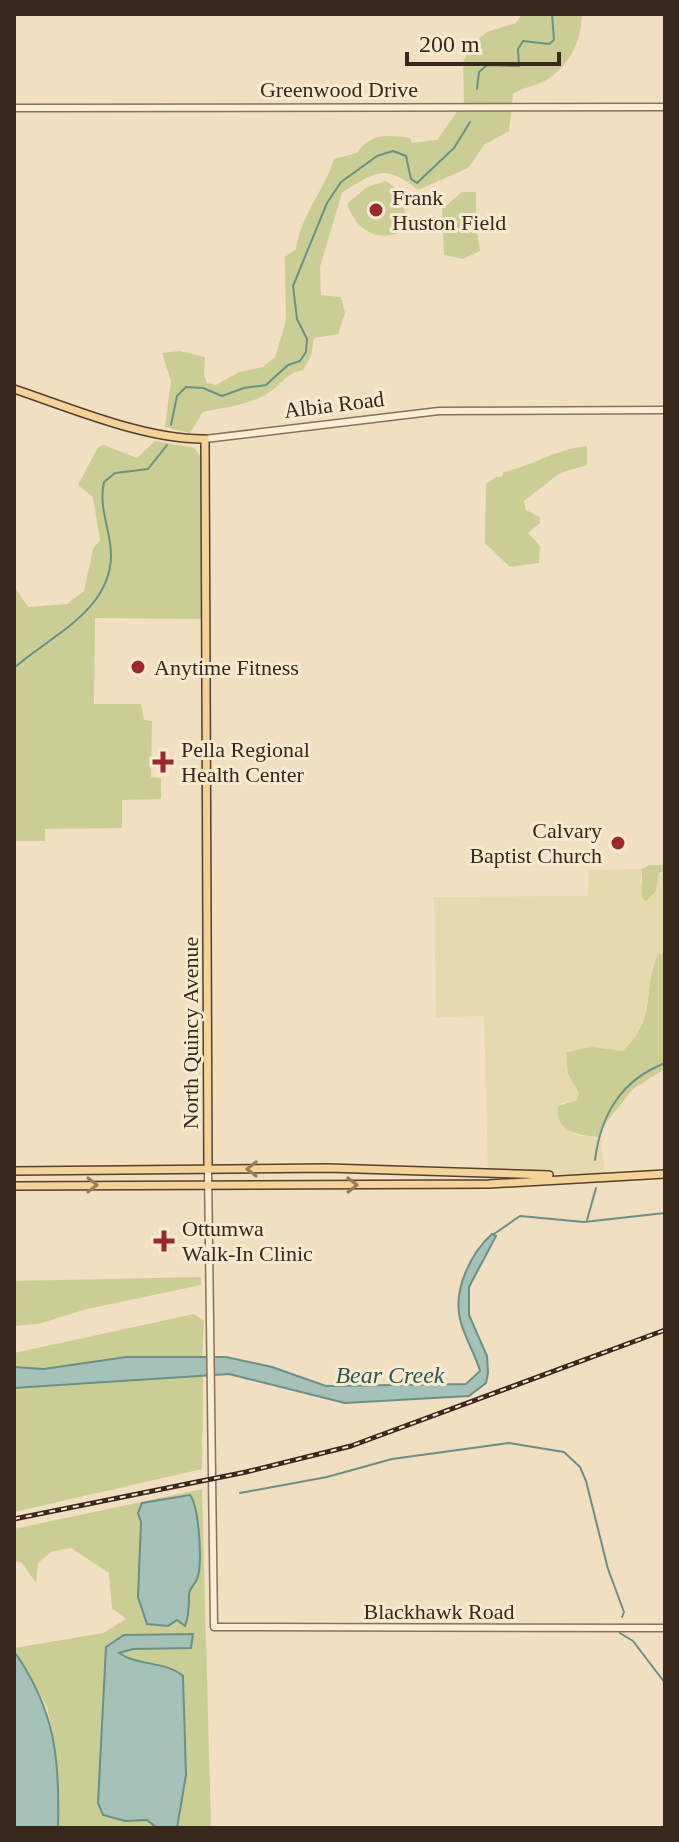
<svg xmlns="http://www.w3.org/2000/svg" width="679" height="1842" viewBox="0 0 679 1842" font-family="Georgia,serif">
<style>
.farmland{fill:#e5daae}
.green{fill:#cace95}
.water{fill:#a4c2b7;stroke:#6b9085;stroke-width:2}
.lines{fill:none;stroke-linecap:round;stroke-linejoin:round}
.stream{stroke:#6b9085;stroke-width:2}
.minor-casing{stroke:#8a7058;stroke-width:9}
.major-casing{stroke:#573e2d;stroke-width:10}
.minor{stroke:#faedd5;stroke-width:6}
.major{stroke:#f4d398;stroke-width:7}
.rail-casing{stroke:#39291d;stroke-width:5}
.rail{stroke:#f7ead1;stroke-width:2;stroke-dasharray:6;stroke-linecap:butt}
.oneway{stroke:#967e5a}
.poi-dot{fill:#9b262d;stroke:#f7ead1;stroke-width:3}
.labels{text-anchor:middle;stroke-width:6;stroke-linejoin:round;paint-order:stroke}
.street-label{font-size:22px;fill:#39291d;stroke:#f7ead1}
.poi-label{font-size:22px;fill:#39291d;stroke:#f7ead1;text-anchor:start}
.water-label{font-size:24px;font-style:italic;fill:#2c5954;stroke:#f7ead1}
</style>
<rect width="100%" height="100%" fill="#f0dfc1"/>
<polygon class="farmland" points="642,869 640,882 656,891 657,877 665,871 665,954 658,954 652,967 643,1031 623,1051 592,1047 566,1052 568,1074 579,1093 577,1100 561,1103 561,1124 579,1136 601,1137 605,1176 488,1171 484,1016 436,1017 434,897 588,896 589,870"/>
<g class="green">
<path d="M522 14H582C581 41 571 63 548 79 537 86 523 87 513 94L509 131 484 145 468 168 418 190C387 164 375 171 342 193L320 267 321 295 341 297 345 313 338 334 314 338 311 356 303 370C286 373 284 382 271 391 252 405 226 407 203 412L190 433 165 427 171 381 162 353 180 351 205 357 204 375 207 383 216 385 239 372 263 367 275 357 286 321 285 257 296 249C300 217 324 191 334 159L357 153C370 133 388 135 410 138L412 143 437 140 464 102 463 62 474 43 487 32 516 23Z"/>
<path d="M386 181 394 187 409 221 396 234C370 240 356 227 347 204L367 187Z"/>
<polygon points="462,192 476,192 476,216 466,216 466,230 477,230 480,251 463,259 444,255 442,209"/>
<polygon points="155,441 194,448 205,462 204,619 95,618 94,704 141,704 144,720 152,721 151,777 161,778 161,799 122,800 122,828 45,829 45,841 14,841 14,586 28,607 67,604 84,591 93,549 100,540 93,497 78,485 98,447 104,445 137,458"/>
<path d="M587 446V465L560 473 524 501 526 510 540 517V523L528 533 540 546 539 563 510 567 485 543 486 484 496 477H502L503 472C532 466 557 449 587 446Z"/>
<polygon points="649,865 665,865 665,871 659,873 656,891 646,901 642,898 642,869"/>
<path d="M658 954H665V1069L633 1089 601 1129V1137C582 1136 553 1132 558 1106L577 1100 579 1093 568 1074 566 1052 592 1047 623 1051C659 1016 641 992 658 954Z"/>
<polygon points="201,1277 201,1285 87,1309 38,1324 14,1326 14,1281"/>
<polygon points="194,1314 204,1321 202,1358 126,1357 44,1369 14,1367 14,1353"/>
<polygon points="203,1376 202,1469 14,1512 14,1388"/>
<polygon points="202,1489 211,1828 58,1828 56,1749 47,1707 14,1648 103,1633 126,1619 112,1608 109,1573 71,1548 51,1552 38,1563 36,1583 22,1563 14,1561 14,1529"/>
</g>
<g class="water">
<path d="M492 1234 496 1236 469 1287V1315L487 1356 488 1373 486 1383 469 1396 345 1403 229 1374 14 1388V1367L44 1369 126 1357H226L272 1367 326 1386 466 1384 480 1371C475 1353 464 1337 460 1319 453 1289 471 1253 492 1234Z"/>
<path d="M190 1495C199 1507 203 1564 197 1579 195 1585 188 1589 189 1596 189 1605 189 1617 185 1626L177 1620 168 1626 147 1624 138 1597 141 1522 138 1513 142 1503Z"/>
<path d="M193 1634 191 1648 133 1649 119 1653C138 1666 166 1661 183 1676L186 1775 177 1828H157L147 1820 125 1821 103 1815 98 1803 106 1647 124 1635Z"/>
<path d="M14 1651C55 1710 60 1757 58 1828H14Z"/>
</g>
<g class="lines">
<g class="stream">
<polyline points="477,89 479,72 487,65 519,66 518,49 523,41 549,44 554,40 552,14"/>
<polyline points="171,425 177,396 186,387 203,388 222,396 244,388 266,385 288,365 300,361 306,352 307,339 297,319 293,286 327,203 341,182 377,156 393,151 406,156 411,179 417,183 454,148 470,122"/>
<path d="M14 668C50 636 111 611 111 555 111 530 98 508 104 482L115 473 148 469 167 445"/>
<path d="M595 1160C601 1113 622 1080 665 1063"/>
<polyline points="587,1220 596,1188"/>
<polyline points="494,1234 520,1216 584,1222 665,1213"/>
<polyline points="240,1493 327,1477 392,1459 509,1443 564,1452 580,1467 586,1481 608,1569 624,1612 622,1617"/>
<polyline points="620,1633 633,1641 665,1683"/>
</g>
<defs>
<g id="minor">
<polyline points="14,108 665,107"/>
<polyline points="205,439 439,411 665,410"/>
<polyline points="208,1169 214,1627 665,1628"/>
</g>
<g id="major">
<path d="M14 389C71 408 146 440 205 439L208 1169"/>
<polyline points="14,1171 328,1168 549,1175"/>
<polyline points="14,1186 489,1184 665,1174"/>
</g>
</defs>
<use href="#minor" class="minor-casing"/>
<use href="#major" class="major-casing"/>
<use href="#minor" class="minor"/>
<use href="#major" class="major"/>
<defs>
<polyline id="rail" points="14,1519 246,1472 351,1446 665,1330"/>
</defs>
<use href="#rail" class="rail-casing"/>
<use href="#rail" class="rail"/>
</g>
<defs><path id="oneway-chevron" d="M-2-3.5L2.5 0L-2 3.5" fill="none" stroke-width="1.6" stroke-linecap="round" stroke-linejoin="round" transform="scale(2)"/></defs>
<g class="oneway">
<use href="#oneway-chevron" transform="translate(252 1169) rotate(180)"/>
<use href="#oneway-chevron" transform="translate(92 1185)"/>
<use href="#oneway-chevron" transform="translate(352 1185)"/>
</g>
<g class="poi-dot">
<circle cx="376" cy="210" r="8"/>
<circle cx="138" cy="667" r="8"/>
<path d="M159 750h8v8h8v8h-8v8h-8v-8h-8v-8h8z"/>
<circle cx="618" cy="843" r="8"/>
<path d="M160 1229h8v8h8v8h-8v8h-8v-8h-8v-8h8z"/>
</g>
<g class="labels">
<g class="street-label">
<text x="339" y="97">Greenwood Drive</text>
<text transform="translate(334 404) rotate(-7)" y="8">Albia Road</text>
<text transform="translate(190 1033) rotate(-90)" y="8">North Quincy Avenue</text>
<text x="439" y="1619">Blackhawk Road</text>
</g>
<g class="poi-label">
<text x="392" y="205">Frank<tspan x="392" dy="25">Huston Field</tspan></text>
<text x="154" y="675">Anytime Fitness</text>
<text x="181" y="757">Pella Regional<tspan x="181" dy="25">Health Center</tspan></text>
<text x="602" y="838" text-anchor="end">Calvary<tspan x="602" dy="25">Baptist Church</tspan></text>
<text x="182" y="1236">Ottumwa<tspan x="182" dy="25">Walk-In Clinic</tspan></text>
</g>
<g class="water-label">
<text x="390" y="1383">Bear Creek</text>
</g>
</g>
<rect width="679" height="1842" fill="none" stroke="#39291d" stroke-width="32"/>
<path d="M407 52v12h152v-12" fill="none" stroke="#39291d" stroke-width="4"/>
<text x="419" y="52" font-size="24" fill="#39291d" stroke="#f7ead1" stroke-width="6" paint-order="stroke">200 m</text>
</svg>
